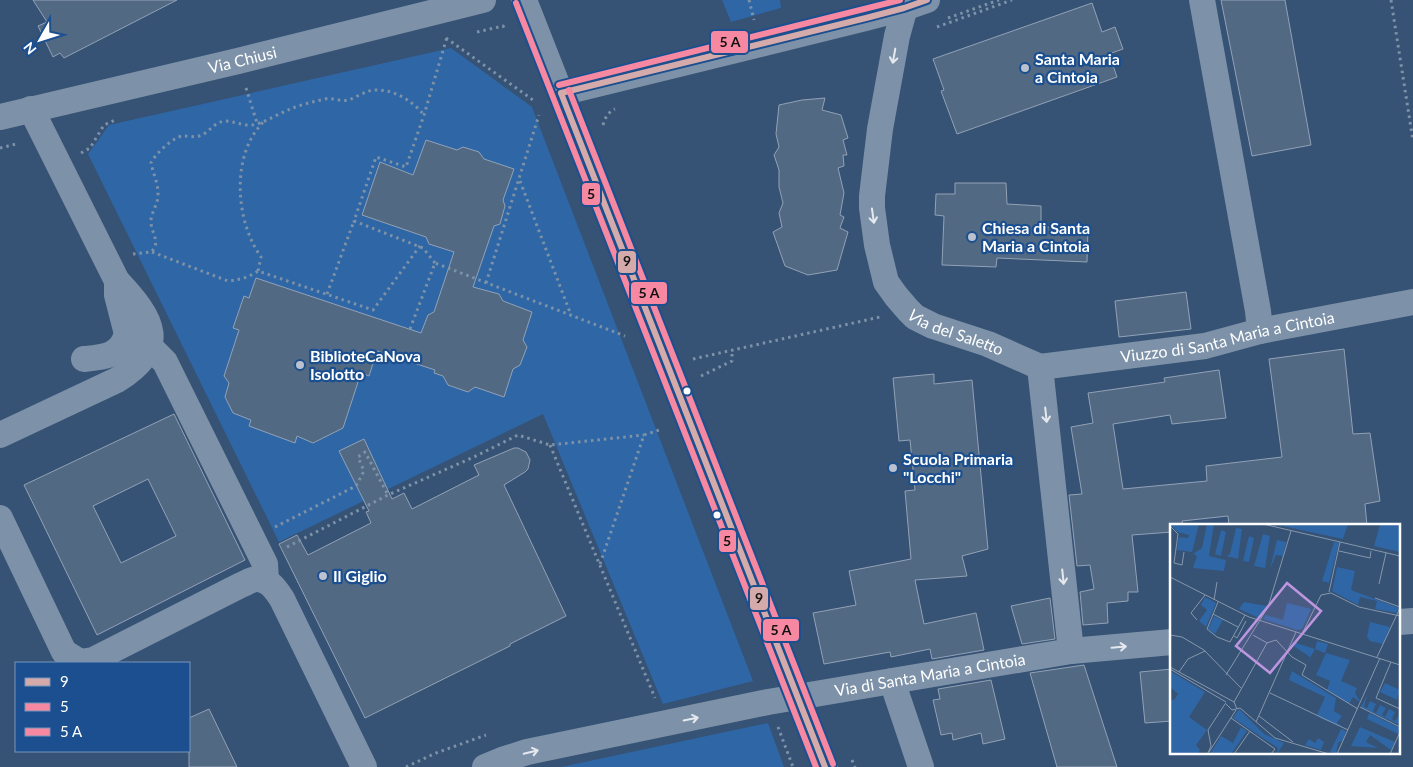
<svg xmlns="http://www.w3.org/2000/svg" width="1413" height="767" viewBox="0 0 1413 767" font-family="Lato,sans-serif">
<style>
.green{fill:#2f66a5}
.building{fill:#526984;stroke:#92a2b6;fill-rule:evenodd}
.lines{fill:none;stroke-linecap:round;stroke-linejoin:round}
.path{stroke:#7d92a8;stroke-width:3;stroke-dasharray:2.5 4;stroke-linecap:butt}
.minor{stroke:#7d92a8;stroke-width:26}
.bus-1-casing{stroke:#1b4f8f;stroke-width:10}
.bus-2-casing{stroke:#1b4f8f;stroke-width:10}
.bus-3-casing{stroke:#1b4f8f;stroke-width:10}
.bus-1{stroke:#d4aaaa;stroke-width:6}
.bus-2{stroke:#f788a2;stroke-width:6}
.bus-3{stroke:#f788a2;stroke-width:6}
.oneway{stroke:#e5e9ee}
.poi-dot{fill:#b9c2ce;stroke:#1b4f8f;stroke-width:2}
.bus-dot{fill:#fff;stroke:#1b4f8f;stroke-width:2}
.labels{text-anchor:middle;stroke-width:4.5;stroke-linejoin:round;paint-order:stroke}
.poi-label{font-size:16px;font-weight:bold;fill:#fff;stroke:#1b4f8f;text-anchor:start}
.street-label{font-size:16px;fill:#fff;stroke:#1b4f8f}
.inset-road{fill:none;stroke:#8697ac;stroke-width:1}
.view{fill:#bd96df;fill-opacity:0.15;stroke:#bd96df;stroke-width:2.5}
.inset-edge{fill:none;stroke:#fff;stroke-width:2.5}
.line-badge{stroke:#1b4f8f;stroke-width:2}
.pale-badge-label{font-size:14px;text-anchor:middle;font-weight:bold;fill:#111}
</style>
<rect width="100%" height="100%" fill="#365274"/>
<g class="green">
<polygon points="722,0 780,0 781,8 731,22"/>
<polygon points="451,48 532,107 753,681 663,704 543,414 279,542 88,154 109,125"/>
<polygon points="768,723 784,767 561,767"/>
</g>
<g class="building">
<polygon points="33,0 177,0 64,58 60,53 53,57 38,26 47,22"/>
<polygon points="1221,0 1285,0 1311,145 1252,156"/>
<polygon points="1092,3 1102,32 1115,27 1123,49 1109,54 1117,77 957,134 941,91 944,90 933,59"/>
<polygon points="825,98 822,110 841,115 848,138 843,140 847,155 843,155 844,166 838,168 844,193 840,215 844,217 840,228 848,232 837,270 808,275 785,266 773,232 782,227 779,213 783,203 779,187 779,170 774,155 779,147 776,134 779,105 802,100"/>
<polygon points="426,140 457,150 463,147 479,152 484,159 514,169 503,200 505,206 500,224 494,226 473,287 499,294 503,301 532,312 523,340 527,347 520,365 513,369 504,397 475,387 468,392 448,385 443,376 434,373 435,370 377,351 369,376 361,373 343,428 313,443 297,436 295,443 249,426 251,420 233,413 225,397 229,383 224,376 239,330 233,328 244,296 249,298 256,278 421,333 428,315 434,312 454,252 429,244 426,237 362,215 380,162 413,175"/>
<polygon points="955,183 1006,183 1007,204 1041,206 1041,227 1088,228 1087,262 997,258 996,267 942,265 944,216 935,215 936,194 955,194"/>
<polygon points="1186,292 1191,329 1119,337 1115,301"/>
<polygon points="1344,349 1353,434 1370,433 1380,501 1365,504 1367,526 1229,526 1228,516 1182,521 1183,526 1172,526 1172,532 1132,535 1138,592 1128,592 1128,601 1107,603 1108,623 1083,625 1080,592 1094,589 1090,565 1077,566 1069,495 1082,494 1071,427 1093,423 1088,393 1165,382 1164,378 1219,370 1226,418 1172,424 1170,415 1113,424 1123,489 1207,481 1206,466 1282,457 1269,359"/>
<polygon points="934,374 934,384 972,380 988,549 962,556 967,576 915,580 924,624 976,613 984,650 932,659 930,649 891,657 890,652 824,664 813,613 856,605 849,571 911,559 905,491 915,490 910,440 899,441 893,378"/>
<path d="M174 414 245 560 97 635 24 485ZM148 479 176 536 121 563 93 506Z"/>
<polygon points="364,439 392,499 404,493 412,509 479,475 474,465 514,448 518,448 526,452 530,460 528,469 525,472 504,485 566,616 510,644 510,646 365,718 279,544 297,535 308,555 371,523 366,512 369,511 339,451"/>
<polygon points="1050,598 1055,639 1022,644 1011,606"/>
<polygon points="1084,665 1117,767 1057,767 1030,673"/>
<polygon points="1172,669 1172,721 1145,723 1140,672"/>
<polygon points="991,680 1005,739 983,744 981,733 953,740 952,733 941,735 933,700 940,699 938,689"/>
<polygon points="209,709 237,767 189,767 189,718"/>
</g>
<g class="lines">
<g class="path">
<polyline points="749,0 754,20"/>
<polyline points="1391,0 1413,141"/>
<polyline points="948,18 999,0"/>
<polyline points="937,27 1012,0"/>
<polyline points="477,32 503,26 504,28"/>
<polyline points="446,38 533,100"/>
<polyline points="246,88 257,123"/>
<path d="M603 125C605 118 608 112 615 109"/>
<polyline points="0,148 16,144 18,146"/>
<polyline points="81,153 90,148 104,125 115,120"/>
<polyline points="520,181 571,315"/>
<path d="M152 252 228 281C240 280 249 277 258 271L373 310 420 246"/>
<path d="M133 254 151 252C161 243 152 234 151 223 150 213 159 204 158 193 158 183 153 173 151 163 154 155 174 136 183 136 189 136 196 138 202 135 210 131 215 122 225 121 234 121 242 126 252 125 264 123 276 115 288 110 299 105 312 102 325 99 333 97 340 102 348 100 355 98 362 93 369 91 389 86 412 100 424 115"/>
<polyline points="435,263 423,248 354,221 376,157 406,167 424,115 447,37"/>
<path d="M258 271 261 257C239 226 233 175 250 141 253 134 258 128 263 122"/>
<polyline points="486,283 539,115"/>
<polyline points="327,294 354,221"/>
<polyline points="410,329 435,263 625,336"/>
<polyline points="693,359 880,317"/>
<polyline points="701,376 732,361 732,350"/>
<polyline points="550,445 655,698"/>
<polyline points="275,527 356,486 364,471 358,457 365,452 388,495"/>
<polyline points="287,547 388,495 474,457 518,435 550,445 644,435"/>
<polyline points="600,564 644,435 662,429"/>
<polyline points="778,727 793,767"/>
<polyline points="852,760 855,767"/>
<polyline points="406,767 436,753 486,735"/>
</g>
<g class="minor">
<polyline points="524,0 825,767"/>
<path id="s1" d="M907 0 897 36 880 129 872 196V208L877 245 886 282 896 296 908 310 915 317 933 326 988 344 1040 367"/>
<polyline points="1202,0 1258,311 1260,331"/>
<polyline points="561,93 866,18 904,8 927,0"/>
<polyline points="31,109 117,281 117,295 127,334 150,347 165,362 265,564 266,581"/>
<path id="s2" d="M0 117 238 61 483 0"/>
<path d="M84 359C104 357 121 356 127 334"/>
<path id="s3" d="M1040 367 1205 346 1260 331 1413 302"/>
<polyline points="1040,367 1071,651"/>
<path d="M0 435 117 380C170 347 153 319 117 281"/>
<path d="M0 518 64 652 80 662 93 660 241 585C246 583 252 579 257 579 269 579 276 590 282 599L364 767"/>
<polyline points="1399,622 1413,621"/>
<polyline points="892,681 921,767"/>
<path id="s4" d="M485 767 502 760 527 752 768 702 892 681 1071 651 1172 642"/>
</g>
<defs>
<g id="bus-1">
<polyline points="561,93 825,767"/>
<polyline points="561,93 866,18 904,8 927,0"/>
</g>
<polyline id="bus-2" points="516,3 816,767"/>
<g id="bus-3">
<polyline points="559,85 900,0"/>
<polyline points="569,90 833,764"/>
</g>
</defs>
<use href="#bus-1" class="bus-1-casing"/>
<use href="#bus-2" class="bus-2-casing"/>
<use href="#bus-3" class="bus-3-casing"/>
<use href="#bus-1" class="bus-1"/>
<use href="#bus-2" class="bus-2"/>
<use href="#bus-3" class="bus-3"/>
</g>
<defs><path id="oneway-shaft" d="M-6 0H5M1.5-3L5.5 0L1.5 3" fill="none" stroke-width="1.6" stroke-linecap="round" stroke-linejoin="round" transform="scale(1.25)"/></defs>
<g class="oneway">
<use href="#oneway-shaft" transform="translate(894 56) rotate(100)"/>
<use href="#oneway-shaft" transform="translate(873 216) rotate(82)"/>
<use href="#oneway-shaft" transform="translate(1046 415) rotate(84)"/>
<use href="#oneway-shaft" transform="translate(1063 577) rotate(84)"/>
<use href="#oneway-shaft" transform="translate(1119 647) rotate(-5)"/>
<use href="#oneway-shaft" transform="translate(691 719) rotate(-12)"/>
<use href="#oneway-shaft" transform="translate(531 752) rotate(-13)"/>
</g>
<g class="poi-dot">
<circle cx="1025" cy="68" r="5"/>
<circle cx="972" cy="237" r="5"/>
<circle cx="300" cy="365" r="5"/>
<circle cx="893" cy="468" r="5"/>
<circle cx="323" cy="576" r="5"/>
</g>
<g class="bus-dot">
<circle cx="687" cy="391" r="4.5"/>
<circle cx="717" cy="515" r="4.5"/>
</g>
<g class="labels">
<g class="poi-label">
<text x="1035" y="65">Santa Maria<tspan x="1035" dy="18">a Cintoia</tspan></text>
<text x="982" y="234">Chiesa di Santa<tspan x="982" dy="18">Maria a Cintoia</tspan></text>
<text x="310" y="362">BiblioteCaNova<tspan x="310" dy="18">Isolotto</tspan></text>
<text x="903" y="465">Scuola Primaria<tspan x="903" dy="18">"Locchi"</tspan></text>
<text x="333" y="582">Il Giglio</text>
</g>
<g class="street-label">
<text dy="6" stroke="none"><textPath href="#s2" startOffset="249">Via Chiusi</textPath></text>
<text dy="6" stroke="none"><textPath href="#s1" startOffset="376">Via del Saletto</textPath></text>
<text dy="6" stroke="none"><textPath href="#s3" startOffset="190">Viuzzo di Santa Maria a Cintoia</textPath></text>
<text dy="6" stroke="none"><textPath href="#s4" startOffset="455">Via di Santa Maria a Cintoia</textPath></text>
</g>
</g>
<g transform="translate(1170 524)">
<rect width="230" height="230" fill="#365274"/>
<path d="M0 0H29L22 28 7 26 9 13 18 14 19 11 7 8ZM37 0H44L39 32 56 36 54 47 23 44 27 32 23 30 32 24ZM103 0H178L173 15ZM210 0H230V28L204 22ZM66 4 72 5 68 35 56 32 60 30ZM51 6 56 8 51 32 45 30ZM93 10 100 12 95 44 84 42ZM79 12 84 14 79 38 73 37ZM107 16 116 18 113 32 106 31 100 45ZM164 18 169 19 159 59 152 57ZM167 43 185 47 181 66 229 84 226 89 205 85 207 77 190 73 188 81 162 67ZM35 73 46 79 36 103 29 97 37 86 31 81ZM74 78 97 82 91 95 69 85ZM117 79 141 85 132 105 127 106 93 95 96 91 113 96ZM44 92 53 96 45 110 38 105ZM200 98 220 103 213 120 200 117 197 113ZM147 117 158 120 155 129 145 125 137 140 140 133 122 121 123 118 145 125ZM156 129 180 136 171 157 187 164 185 169 191 179 183 173 179 180 157 166 160 157 146 151ZM0 147 35 168 19 193 37 206 26 221 30 226 28 230H0V175L4 176 8 170 0 163ZM122 147 166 174 164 187 172 192 167 199 175 204 152 195 147 191 155 173 119 156ZM215 159 230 166 227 176 210 168ZM197 171 194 183 197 184 200 177 206 180 203 187 206 189 210 181 216 184 212 191 215 193 219 185 225 188 222 195 225 197 230 190V201L191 183ZM69 185 94 210 114 219 107 230 108 224 63 194ZM199 189 230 204 228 210 197 195ZM71 203 77 207 61 230H40L51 212 63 219ZM190 203 225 218 221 226 200 211 196 218 208 224 181 222ZM171 205 176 207 173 216 168 219 166 230 160 228ZM148 214 154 218 151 226 135 221 139 215 145 219Z" fill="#2f66a5"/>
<path class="inset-road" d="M93 0 230 32M0 2 8 10 4 39 12 41 14 28M169 27 200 34 201 27M0 53 79 93 230 141M209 60 216 29M159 68 170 18M151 71 161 69 189 83 230 92M205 74 230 83M44 76 47 58M48 78 37 105 47 113 60 118 75 91M43 90 68 103M27 96 21 89 35 71M132 110 151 71M0 111 12 113 34 126 71 164M83 111 97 119M64 112 67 114 76 97M207 133 230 84M221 138 206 174 230 185M0 143 64 178 67 185M0 145 56 178M9 148 18 135 35 127M56 151 98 83 121 7M100 169 178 206M64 178 97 119 106 116 122 133 136 141 132 151 188 185M55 179 62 186 70 184 105 214 159 230M190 183 230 203M89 192 123 218M61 194 105 225 101 230M86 198 126 108M39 228 66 186M38 229 41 222 38 206 55 180M64 230 80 207M167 230 210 134M220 230 230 208"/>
<path class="view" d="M117 59 151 87 100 149 66 122Z"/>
<rect width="230" height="230" class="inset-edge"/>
</g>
<g class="line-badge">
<rect x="710" y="30" width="39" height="24" rx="5" fill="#f788a2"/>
<rect x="581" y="182" width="20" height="24" rx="5" fill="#f788a2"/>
<rect x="617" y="250" width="20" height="24" rx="5" fill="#d4aaaa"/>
<rect x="630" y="281" width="38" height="24" rx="5" fill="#f788a2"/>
<rect x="718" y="529" width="19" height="24" rx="5" fill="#f788a2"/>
<rect x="749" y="586" width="20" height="25" rx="5" fill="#d4aaaa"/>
<rect x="762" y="618" width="38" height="24" rx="5" fill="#f788a2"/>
</g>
<g class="pale-badge-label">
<text x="730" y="47">5 A</text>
<text x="591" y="199">5</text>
<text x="627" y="266">9</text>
<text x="649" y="298">5 A</text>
<text x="727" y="546">5</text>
<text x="759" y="603">9</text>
<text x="781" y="635">5 A</text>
</g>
<rect x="15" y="662" width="175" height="90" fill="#1b4f8f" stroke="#7695bc"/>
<rect x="25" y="678" width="25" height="8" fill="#d4aaaa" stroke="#7695bc"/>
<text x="60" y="687" font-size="15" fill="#ffffff">9</text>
<rect x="25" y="703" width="25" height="8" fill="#f788a2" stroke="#7695bc"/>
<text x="60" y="712" font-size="15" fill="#ffffff">5</text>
<rect x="25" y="728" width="25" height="8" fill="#f788a2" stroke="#7695bc"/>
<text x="60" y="737" font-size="15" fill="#ffffff">5 A</text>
<g transform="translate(40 40) rotate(231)" stroke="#1b4f8f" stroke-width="4" paint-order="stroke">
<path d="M0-4L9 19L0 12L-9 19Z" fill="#ffffff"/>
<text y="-8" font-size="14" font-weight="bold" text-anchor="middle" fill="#ffffff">N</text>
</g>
</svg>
